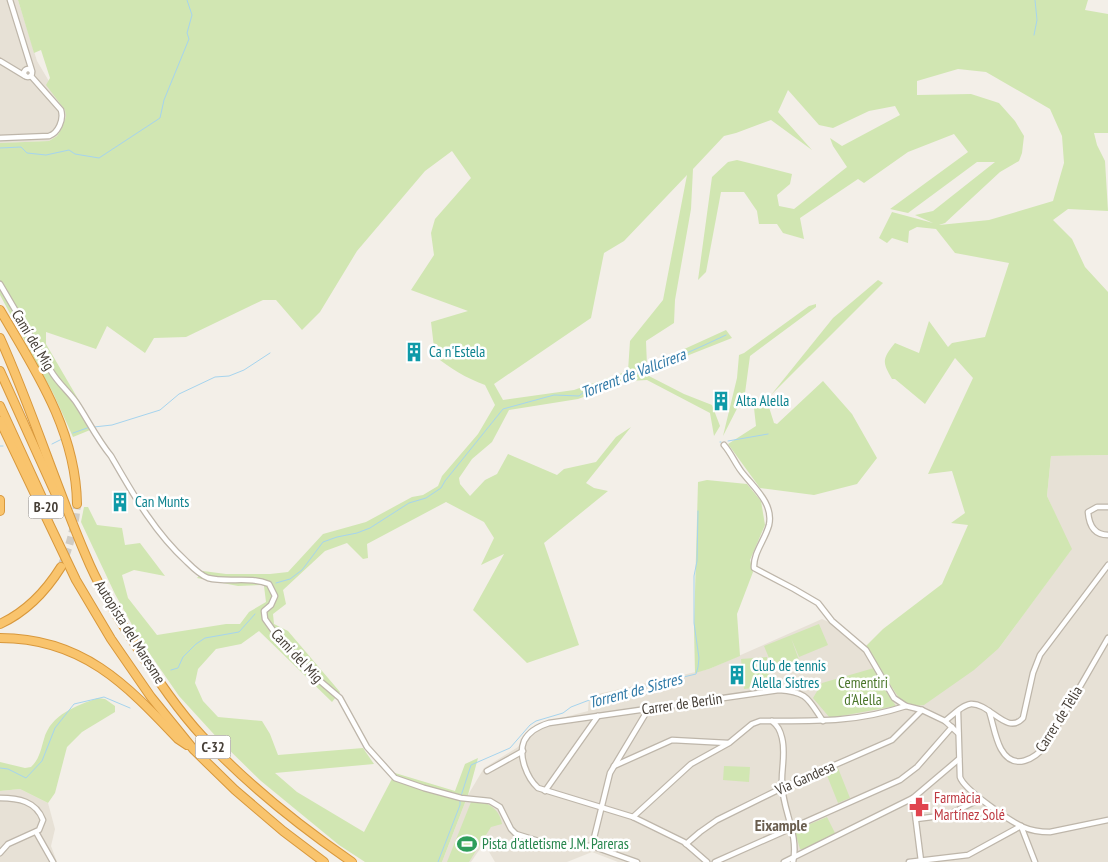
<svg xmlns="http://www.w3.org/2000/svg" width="1108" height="862" viewBox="0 0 1108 862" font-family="'PT Sans Narrow',sans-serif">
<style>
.residential{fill:#e7e1d6}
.green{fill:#d1e6b2;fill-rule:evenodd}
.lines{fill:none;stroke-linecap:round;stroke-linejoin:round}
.stream{stroke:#a6d4ee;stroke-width:1}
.motorway-tunnel{stroke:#d0ccc5;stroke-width:8;stroke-dasharray:8 4;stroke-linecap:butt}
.minor-casing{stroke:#beb6aa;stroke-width:7}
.motorway-casing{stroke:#d8983c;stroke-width:10}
.minor{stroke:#fff;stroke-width:4.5}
.motorway{stroke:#f9c46d;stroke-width:8}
.labels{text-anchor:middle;stroke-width:5;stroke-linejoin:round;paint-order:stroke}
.shield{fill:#fff;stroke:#7e7973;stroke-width:1}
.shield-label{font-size:14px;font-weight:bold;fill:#463f37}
.street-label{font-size:15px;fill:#463f37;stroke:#fff}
.culture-label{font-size:15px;fill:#0d838f;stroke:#fff;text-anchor:start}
.park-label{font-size:15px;fill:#4b762b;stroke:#fff}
.health-label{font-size:15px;fill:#be3a42;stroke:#fff;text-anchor:start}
.leisure-label{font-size:15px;fill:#27864d;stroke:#fff;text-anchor:start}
.water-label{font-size:16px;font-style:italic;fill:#317aa7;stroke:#fff}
.neighbourhood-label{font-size:16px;font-weight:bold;fill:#695d4e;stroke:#fff}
</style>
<rect width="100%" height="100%" fill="#f3efe8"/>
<g class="residential">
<polygon points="0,0 18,0 37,61 66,110 66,116 62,128 57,136 49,141 0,143"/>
<polygon points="1108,455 1108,862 618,862 592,852 567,862 495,862 488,850 482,846 471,862 442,862 468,795 484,768 518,747 535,725 588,711 589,696 709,669 822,619 831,623 865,647 893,690 999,648 1071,550 1047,496 1051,456"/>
<polygon points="20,789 48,803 55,829 51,846 57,862 0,862 0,791"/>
</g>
<g class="green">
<path d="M18 0H1088L1085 10 1108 14V133H1094L1097 145 1105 161 1108 211 1068 209 1053 220 1072 239 1085 267 1108 292V455L1051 456 1047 496 1072 549 999 648 974 670 924 705 916 706 901 701 865 647 883 629 942 584 968 525 951 523 965 513 952 471 928 474 973 378 955 358 925 404 895 379H892C882 362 882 359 895 343L919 353 929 321 948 347 952 343 985 337 1009 263 955 253 936 229 917 227 909 231 908 243 892 238 887 243 879 238 892 212 933 223 915 215 933 211 995 162H977L908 213 890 209 968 152 954 134 908 152 864 183 858 179 800 218 804 239 783 233 777 224H759L757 211 744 192H721L706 272 698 280 712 177 728 162 737 160 792 174 790 184 777 195 779 206 794 209 847 167 833 146 830 138 842 146 900 115 895 106 869 111 833 128 819 125 788 90 778 112 812 150 771 120 736 133 724 136 693 169 691 209 675 300 674 323 646 341 647 366 726 330 732 338 646 372 647 375 684 394 712 405 720 426 714 436 710 413 647 380 628 381 578 399 509 410 492 442 472 459 459 478 460 484 470 496 485 480 497 474 508 454 557 475 564 469 596 462 616 437 631 427 586 483 594 488 608 491 544 543 579 645 527 663 473 610 504 554 481 565 494 538 484 522 446 502 367 544 368 558 363 559 347 543 325 551 283 590 286 604 273 614 274 624 288 631 340 692 332 702 259 631 241 644 216 649 198 669 195 683 203 701 218 717 262 721 270 734 278 755 363 748 374 764 275 773 297 792 364 832 395 773 455 791 465 764 478 758 468 795 442 862H365L339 845 261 781 221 742 179 696 141 641 115 594 81 522 84 507H88L97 525 122 528 125 545 140 543 165 576 134 570 122 575 128 598 157 635 226 624H240L249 612 266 602 264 586 262 585 238 586 197 578 203 571 226 574H270L288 572 323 534 366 522 412 497 423 495 438 486 442 476 478 434 495 405 485 385C466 378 451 369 435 356L431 322 468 311 411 290 434 255 431 233 435 219 471 178 452 151 425 171 357 251 320 312 302 330 276 300H263L186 337 154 338 145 353 107 326 96 349 46 332V344L95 428 73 437 54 395 0 295V143L49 141 57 136 62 128 66 116 65 110 46 85 50 78 41 50 34 53ZM958 69 986 72 1050 109 1062 136 1064 163 1053 201 989 220 939 225 945 223 1000 172 1019 161 1022 153 1024 136 1015 121 999 103 971 94 917 95V81ZM687 175 663 300 630 341 628 371 574 390 503 400 494 384 591 318 604 253 624 241Z"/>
<polygon points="878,280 883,283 771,395 833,318"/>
<polygon points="816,304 816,307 750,356 745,393 723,436 737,378 739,355 744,353 809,306"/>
<polygon points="823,381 852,414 877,458 857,484 814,495 760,488 728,444 756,426 754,408 768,404 774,423 777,424"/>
<polygon points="707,480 747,484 761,501 765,525 750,560 753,572 737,614 740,656 709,669 695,673 694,629 698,482"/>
<polygon points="819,624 828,645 799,657 791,638 799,660 774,670 764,646"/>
<polygon points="767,657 770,686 744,689 741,659"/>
<polygon points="874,668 886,691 896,706 830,718 813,698 822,683"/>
<path d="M98 698 105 699 115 706V712L82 732 67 747 55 793 48 803 20 789 0 791V762L25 768 31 767C39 760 41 749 44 739 51 714 76 706 98 698Z"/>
<polygon points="724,766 750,767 749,782 723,780"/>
<polygon points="838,768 850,798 838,803 826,773"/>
<path d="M480 801C492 805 500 811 502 824L491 827 469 862H447L471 802Z"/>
<polygon points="827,817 836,835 803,849 800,849 795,832 798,829"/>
</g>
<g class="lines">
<g class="stream">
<polyline points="1034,35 1037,20 1035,0"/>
<polyline points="0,148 21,147 27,153 46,155 69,150 75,154 99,158 160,118 164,100 189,39 187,33 192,15 187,0"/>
<polyline points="94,427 112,425 160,410 179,394 215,377 229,376 244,370 270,353"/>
<polyline points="73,433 90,427"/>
<polyline points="728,441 768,434"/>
<polyline points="720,442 721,442"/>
<polyline points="52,444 62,439"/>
<polyline points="0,446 3,446"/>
<path d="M276 583 290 579 302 570 323 542 337 537 357 533 370 528 409 503 426 498 441 488 445 481 503 409 554 395 579 396C593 382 615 382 633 375 664 363 695 350 726 335"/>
<polyline points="171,670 178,668 183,657 196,644 205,638 239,632 255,614"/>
<polyline points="0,768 8,769 26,778 42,761 55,728 74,704 104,697 130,708"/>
<polyline points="461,796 471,765 510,748 530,725 536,721 563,713 571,707 592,699 696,674 698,667 699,658 694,623 694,576 697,561 698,511"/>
<polyline points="438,862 460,805 460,800"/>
</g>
<path class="motorway-tunnel" d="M61 567C70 546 75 526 77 504"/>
<defs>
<g id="minor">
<polyline points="10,0 32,71"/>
<polyline points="0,61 25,76"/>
<circle cx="28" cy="73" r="4"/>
<path d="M0 138 49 136C58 133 64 120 61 110L31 76"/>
<path d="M0 284 51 371C58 383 68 391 76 402 88 420 97 439 111 456 133 494 154 532 187 562 193 568 200 575 208 578 228 583 250 576 269 584L275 596 271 605 264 611 265 619 280 640 313 675 340 698 367 747 395 778 424 788 461 798 490 801 500 807 511 829 516 834 545 843 592 846 637 862"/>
<path d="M724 445C731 453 735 463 741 471 753 487 774 503 769 525 765 540 753 553 754 568L794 589 818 603 832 621 866 650 894 698 906 706 922 710 945 721 958 733"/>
<path d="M1108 507H1097L1088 512C1089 525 1094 535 1108 535"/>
<path d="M989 711C993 723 995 738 1001 749 1014 772 1035 759 1047 744L1108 638"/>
<path d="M958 712 960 777C964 790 1010 821 1023 827 1032 831 1040 832 1050 832L1108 820"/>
<path d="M772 721C778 726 780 730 782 738 786 754 781 769 782 785 783 811 799 835 793 862"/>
<path d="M945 721C953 715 962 705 971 704 990 703 1007 736 1023 718L1033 673 1040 655 1108 565"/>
<polyline points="614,766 672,740 728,743"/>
<polyline points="487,771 523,751"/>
<polyline points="545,791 598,716"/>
<path d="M0 798C18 798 36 801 43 820L39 830 8 844 0 853"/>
<polyline points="913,798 921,861"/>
<path d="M633 817 691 764 729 743 752 724 760 721C814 721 854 723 906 706"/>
<polyline points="916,819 948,815 980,799"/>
<polyline points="1021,826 1035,862"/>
<polyline points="36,832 53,862"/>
<polyline points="686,844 700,832 717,820 782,788 892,740 922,710"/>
<polyline points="592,846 610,773 649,708"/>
<path d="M707 862 684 842 633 817 538 788C527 778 518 756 524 741 529 731 539 726 549 723L779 690C808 692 808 699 823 721"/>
<polyline points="715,862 900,780 917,767 952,727"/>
<polyline points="784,862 913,798 959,759"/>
<polyline points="909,862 968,855 1021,826"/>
</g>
<g id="motorway">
<path d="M0 310C36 371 76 431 77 504"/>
<path d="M0 338C32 409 55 484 86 556 98 585 114 612 131 638 152 672 175 707 202 736 247 784 298 825 352 862"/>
<polyline points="0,371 62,508"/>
<polyline points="0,406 50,515"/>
<polyline points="0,421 76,580 111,639 151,697 194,750 235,790 283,831 324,862"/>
<polyline points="0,500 0,511"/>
<path d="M0 624C26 612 46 591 61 567"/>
<path d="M0 638C82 638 126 684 178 739L187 745"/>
</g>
</defs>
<use href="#minor" class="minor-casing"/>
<use href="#motorway" class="motorway-casing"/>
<use href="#minor" class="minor"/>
<use href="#motorway" class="motorway"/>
</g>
<defs>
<symbol id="building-bare" viewBox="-9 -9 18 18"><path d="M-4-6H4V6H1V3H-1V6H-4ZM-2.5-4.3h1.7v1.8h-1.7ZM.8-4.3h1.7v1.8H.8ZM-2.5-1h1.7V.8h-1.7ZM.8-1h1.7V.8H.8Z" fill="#0f9aa8" stroke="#fff" stroke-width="2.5" paint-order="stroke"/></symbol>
<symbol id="pharmacy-bare" viewBox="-9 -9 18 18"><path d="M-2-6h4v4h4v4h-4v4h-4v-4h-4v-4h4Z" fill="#e0444e" stroke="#fff" stroke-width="2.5" paint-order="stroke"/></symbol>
<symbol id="stadium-bare" viewBox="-9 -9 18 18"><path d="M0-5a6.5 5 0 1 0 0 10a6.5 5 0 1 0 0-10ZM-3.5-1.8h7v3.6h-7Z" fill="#2e9e5b" stroke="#fff" stroke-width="2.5" paint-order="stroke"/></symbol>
</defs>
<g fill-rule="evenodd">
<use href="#building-bare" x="400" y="338" width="28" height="28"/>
<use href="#building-bare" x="707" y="387" width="28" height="28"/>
<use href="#building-bare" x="106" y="488" width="28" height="28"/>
<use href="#building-bare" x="723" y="661" width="28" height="28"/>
<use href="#pharmacy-bare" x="905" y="793" width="28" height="28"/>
<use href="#stadium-bare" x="453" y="830" width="28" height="28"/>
</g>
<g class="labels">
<g class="shield">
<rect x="28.5" y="495.5" width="35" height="23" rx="4"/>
<rect x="195.5" y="735.5" width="35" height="23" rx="4"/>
</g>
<g class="shield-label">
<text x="46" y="512">B-20</text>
<text x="213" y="752">C-32</text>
</g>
<g class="street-label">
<text transform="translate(33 340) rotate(59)" y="5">Camí del Mig</text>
<text transform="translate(130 632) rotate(58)" y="5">Autopista del Maresme</text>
<text transform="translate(297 656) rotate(47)" y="5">Camí del Mig</text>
<text transform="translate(682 704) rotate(-8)" y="5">Carrer de Berlin</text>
<text transform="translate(1059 719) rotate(-58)" y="5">Carrer de Tèlia</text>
<text transform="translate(805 778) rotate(-24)" y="5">Via Gandesa</text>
</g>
<g class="culture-label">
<text x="429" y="357">Ca n'Estela</text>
<text x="736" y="406">Alta Alella</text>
<text x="135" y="507">Can Munts</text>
<text x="752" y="671">Club de tennis<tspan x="752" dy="17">Alella Sistres</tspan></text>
</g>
<g class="park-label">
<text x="863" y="688">Cementiri<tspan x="863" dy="17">d'Alella</tspan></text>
</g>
<g class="health-label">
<text x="934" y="803">Farmàcia<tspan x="934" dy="17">Martínez Solé</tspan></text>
</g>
<g class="leisure-label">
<text x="482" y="849">Pista d'atletisme J.M. Pareras</text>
</g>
<g class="water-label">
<text transform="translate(633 373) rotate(-21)" y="6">Torrent de Vallcirera</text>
<text transform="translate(635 690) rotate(-15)" y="6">Torrent de Sistres</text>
</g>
<g class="neighbourhood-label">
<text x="781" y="831">Eixample</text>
</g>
</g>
</svg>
